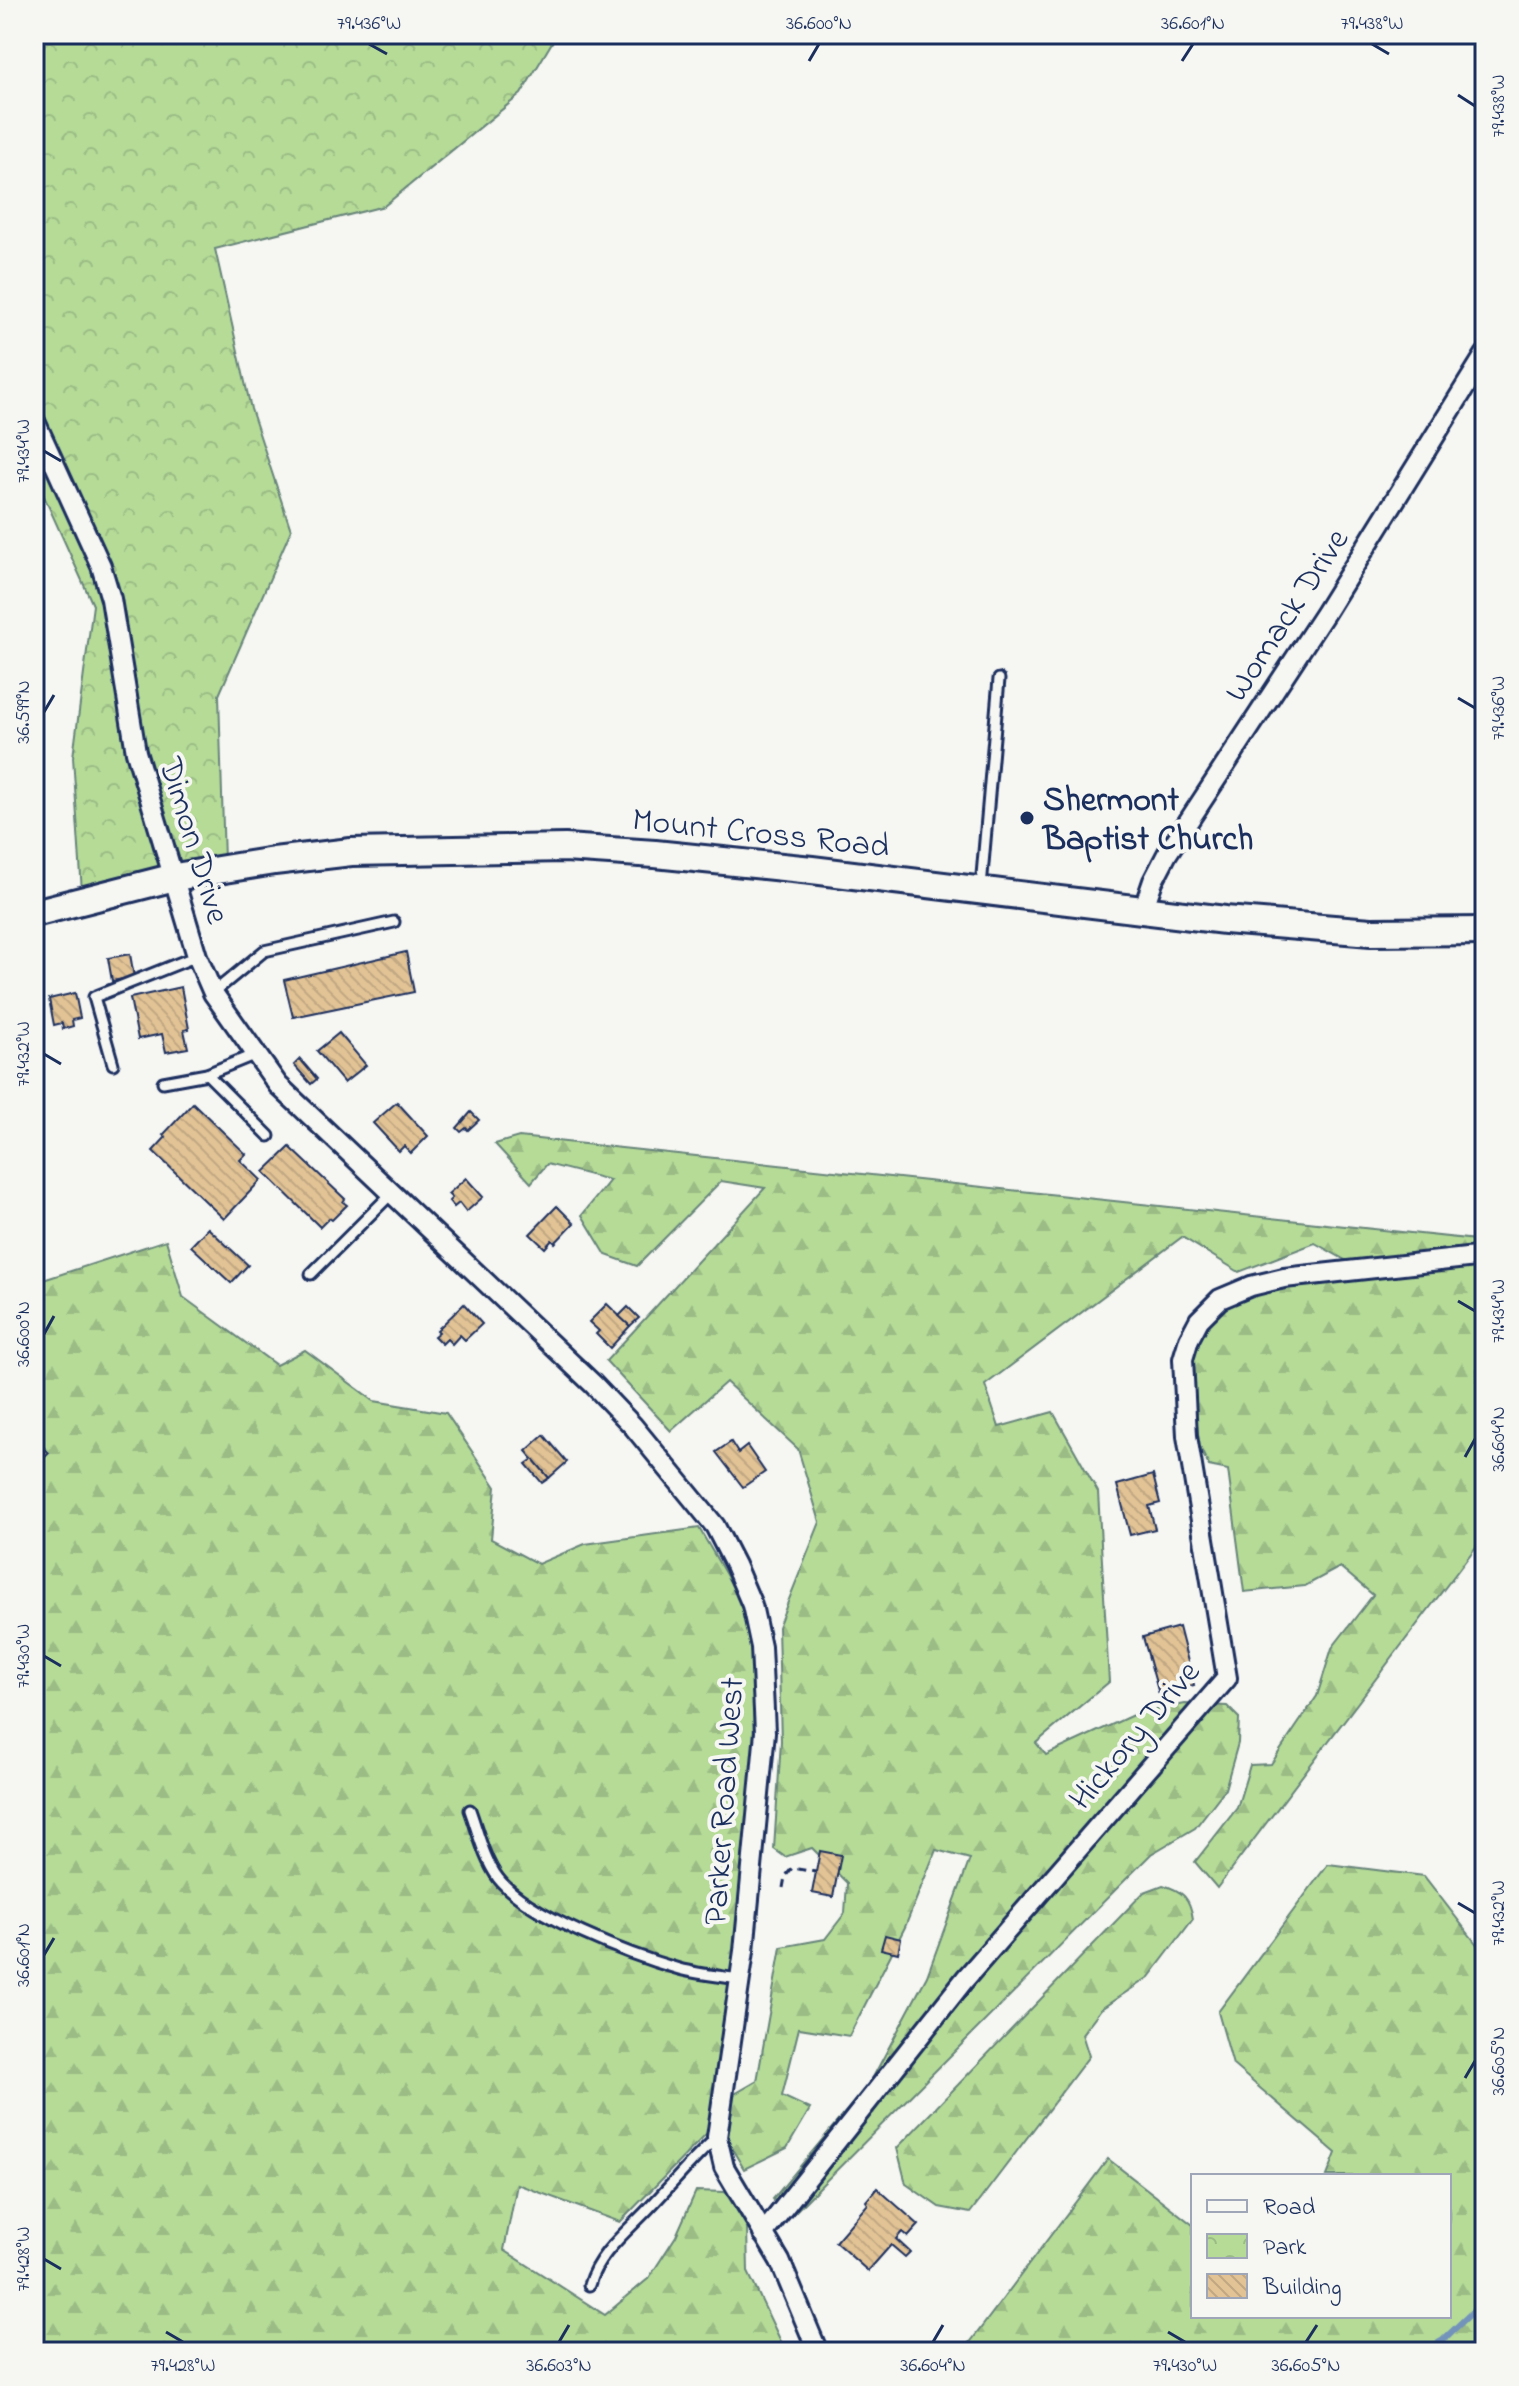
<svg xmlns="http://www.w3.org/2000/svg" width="1519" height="2386" viewBox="0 0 1519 2386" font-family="'Indie Flower',sans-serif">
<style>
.forest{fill:url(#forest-firs);stroke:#68857a;stroke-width:2}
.park{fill:url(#park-crowns);stroke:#68857a;stroke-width:2}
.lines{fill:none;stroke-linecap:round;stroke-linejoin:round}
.stream{stroke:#7393ba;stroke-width:6}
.building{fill:url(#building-back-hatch);stroke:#1b2f5e;stroke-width:2}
.service-casing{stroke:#1b2f5e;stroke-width:15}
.minor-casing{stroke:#1b2f5e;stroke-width:24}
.secondary-casing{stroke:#1b2f5e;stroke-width:32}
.path{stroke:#1b2f5e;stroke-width:3;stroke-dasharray:8 6;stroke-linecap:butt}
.service{stroke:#f6f6f2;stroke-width:9}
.minor{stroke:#f6f6f2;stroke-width:18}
.secondary{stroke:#f6f6f2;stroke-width:26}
.ticks{fill:none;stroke:#1b2f5e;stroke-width:3}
.poi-dot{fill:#1b2f5e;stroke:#f6f6f2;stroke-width:3}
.labels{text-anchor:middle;stroke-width:8;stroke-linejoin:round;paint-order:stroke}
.street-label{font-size:34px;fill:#1b2f5e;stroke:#f6f6f2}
.poi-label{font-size:34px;font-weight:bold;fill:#1b2f5e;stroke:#f6f6f2;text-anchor:start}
.neatline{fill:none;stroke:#1b2f5e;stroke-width:3}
.ticks-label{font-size:20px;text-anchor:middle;fill:#1b2f5e}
</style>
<defs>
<pattern id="forest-firs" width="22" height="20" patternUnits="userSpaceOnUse" patternTransform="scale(2)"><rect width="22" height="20" fill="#b5db97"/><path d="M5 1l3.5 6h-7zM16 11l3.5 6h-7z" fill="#9bbc85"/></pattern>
<pattern id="park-crowns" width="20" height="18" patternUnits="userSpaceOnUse" patternTransform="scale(2)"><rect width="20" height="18" fill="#b5db97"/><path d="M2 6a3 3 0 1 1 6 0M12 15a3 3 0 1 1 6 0" fill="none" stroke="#9bbc85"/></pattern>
<pattern id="building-back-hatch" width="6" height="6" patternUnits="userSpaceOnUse" patternTransform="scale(2)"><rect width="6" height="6" fill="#e2c395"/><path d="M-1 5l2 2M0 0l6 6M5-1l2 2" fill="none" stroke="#c1a883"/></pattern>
</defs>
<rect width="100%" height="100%" fill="#f6f6f2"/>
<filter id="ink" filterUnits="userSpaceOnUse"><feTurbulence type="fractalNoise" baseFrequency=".0125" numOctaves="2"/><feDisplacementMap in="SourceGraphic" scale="16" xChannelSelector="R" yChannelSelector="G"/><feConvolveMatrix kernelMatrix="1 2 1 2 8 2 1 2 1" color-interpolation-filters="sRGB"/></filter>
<g filter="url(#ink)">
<g class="forest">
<polygon points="519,1137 1485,1241 1485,1248 1347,1261 1315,1243 1239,1272 1182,1237 985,1385 999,1427 1053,1412 1098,1492 1109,1682 1036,1743 1046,1755 1135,1714 1185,1704 1227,1706 1239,1718 1238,1743 1225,1789 1195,1828 1151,1854 789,2218 773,2199 871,2081 927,1976 970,1859 936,1850 905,1927 849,2036 799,2028 782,2096 810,2109 787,2148 744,2169 725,2137 731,2096 757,2081 781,1947 825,1939 845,1913 847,1883 812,1848 785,1857 774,1849 781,1741 778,1627 820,1522 798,1449 726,1382 671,1431 606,1361 765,1188 721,1181 637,1266 606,1255 582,1215 610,1180 547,1164 531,1183 495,1144"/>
<polygon points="166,1240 183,1297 276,1365 305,1350 374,1401 446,1413 496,1487 491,1539 538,1564 585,1544 699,1528 740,1599 753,1656 754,1747 734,1968 707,2133 620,2222 517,2184 504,2250 605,2315 649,2278 676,2236 696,2191 725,2192 747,2226 748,2272 786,2352 34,2352 34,1283"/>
<polygon points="1485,1266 1485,1366 1477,1369 1478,1389 1485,1395 1485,1535 1217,1888 1195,1862 1237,1808 1250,1765 1271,1764 1317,1696 1332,1648 1373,1595 1340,1567 1305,1586 1244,1592 1228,1470 1209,1466 1196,1440 1188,1366 1208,1319 1230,1298 1277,1284"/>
<polygon points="1328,1864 1424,1876 1485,1955 1485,2352 1130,2352 1127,2350 1125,2352 963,2352 1108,2159 1193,2225 1193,2316 1449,2316 1449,2176 1327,2176 1336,2153 1233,2065 1218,2012"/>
<path d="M1163 1885C1183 1891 1190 1898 1193 1919L1149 1977 1101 2009 1082 2034 1089 2056 970 2213 939 2207 906 2184 897 2148 1144 1892Z"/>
</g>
<polygon class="park" points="34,34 557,34 521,94 384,206 215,249 251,409 291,530 219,695 224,861 82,892 73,757 93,605 34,474"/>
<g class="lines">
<polyline class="stream" points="1422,2352 1443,2340 1485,2300"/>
</g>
<g class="building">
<polygon points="406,952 414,992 293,1017 284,980"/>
<polygon points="130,954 134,977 112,981 108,958"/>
<polygon points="181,987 189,1029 184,1030 188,1048 166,1052 162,1034 138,1039 130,998"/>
<polygon points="75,993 80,1018 72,1020 73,1026 63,1029 62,1023 54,1025 49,999"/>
<polygon points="339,1033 366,1065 344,1083 317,1051"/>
<polygon points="300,1059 317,1079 311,1084 294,1065"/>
<polygon points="397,1102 428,1136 411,1153 404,1146 399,1151 373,1123"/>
<polygon points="193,1103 246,1154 240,1160 261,1180 224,1219 153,1151 166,1137 163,1135"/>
<polygon points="471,1112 479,1120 468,1130 466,1128 461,1132 457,1128"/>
<polygon points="290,1147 345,1199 343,1202 347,1205 332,1220 329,1218 320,1227 264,1172"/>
<polygon points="466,1178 483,1197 466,1212 459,1203 454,1207 449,1201 452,1198 448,1194"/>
<polygon points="557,1206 574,1223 555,1243 552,1240 545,1248 530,1234"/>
<polygon points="208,1228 248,1265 231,1283 191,1246"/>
<polygon points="464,1304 482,1324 465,1340 460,1335 452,1344 447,1339 442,1344 434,1336 439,1332 437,1330"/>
<polygon points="607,1304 630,1326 610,1348 596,1334 599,1331 589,1322"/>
<polygon points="628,1307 639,1318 630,1326 619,1316"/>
<polygon points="544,1435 567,1462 549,1478 526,1451"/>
<polygon points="34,1437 49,1453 42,1460 34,1452"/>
<polygon points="731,1442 738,1453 747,1446 765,1472 743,1487 716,1452"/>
<polygon points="533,1459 549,1478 542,1483 526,1464"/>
<polygon points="1153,1475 1160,1503 1149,1506 1155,1529 1130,1535 1117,1485"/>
<polygon points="1179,1627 1194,1685 1159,1694 1143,1637"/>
<polygon points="820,1851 841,1855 833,1897 812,1893"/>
<polygon points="885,1935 901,1939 898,1953 881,1949"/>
<polygon points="877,2188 919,2225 908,2237 902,2232 896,2239 910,2252 905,2257 891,2245 868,2271 835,2242 868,2204 866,2201"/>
</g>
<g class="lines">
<defs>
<g id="service">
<polyline points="981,887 999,679"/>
<polyline points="213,993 264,951 394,922"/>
<polyline points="113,1064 94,997 197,956"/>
<polyline points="207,1074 269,1136"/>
<polyline points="163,1082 207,1074 256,1054"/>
<polyline points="311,1274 392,1193"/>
<path d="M470 1810C478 1832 484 1859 498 1878 527 1916 633 1956 679 1969 698 1974 719 1976 739 1979"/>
<path d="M589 2285C598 2253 629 2230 651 2206 673 2183 693 2159 717 2137"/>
</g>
<g id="minor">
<polyline points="34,419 101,566 111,599 136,752 197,956 213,993 278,1085 593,1384 633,1426 715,1526 735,1565 752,1605 761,1647 765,1732 744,1951 717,2137 724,2167 780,2261 818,2352"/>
<polyline points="1143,910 1153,881 1167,854 1325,613 1485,355"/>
<polyline points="763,2234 965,1979 1227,1678 1187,1436 1183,1359 1189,1339 1199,1320 1220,1299 1251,1286 1284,1278 1485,1256"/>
</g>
<polyline id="secondary" points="34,913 175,877 274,861 351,852 565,848 655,854 812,870 1225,920 1371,932 1485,931"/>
</defs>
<use href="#service" class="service-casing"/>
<use href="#minor" class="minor-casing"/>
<use href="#secondary" class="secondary-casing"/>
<polyline class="path" points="783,1888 785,1877 792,1868 816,1872"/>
<use href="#service" class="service"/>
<use href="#minor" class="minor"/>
<use href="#secondary" class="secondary"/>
</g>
</g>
<path class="ticks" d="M369 44 387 54M1372 44 1389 54M809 61 819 44M1182 61 1193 44M1458 95 1475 106M44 451 61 461M1458 698 1475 708M44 712 54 695M44 1054 61 1064M1458 1301 1475 1311M44 1334 54 1316M1465 1457 1475 1439M44 1656 61 1666M1458 1903 1475 1913M44 1955 54 1938M1465 2078 1475 2061M44 2259 61 2269M166 2332 183 2342M1168 2332 1185 2342M559 2342 569 2325M933 2342 943 2325M1306 2342 1317 2325"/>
<circle class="poi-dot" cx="1027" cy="818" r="8"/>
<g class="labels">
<g class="street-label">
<text transform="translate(1285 614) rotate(-57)" y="12">Womack Drive</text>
<text transform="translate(761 831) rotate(6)" y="12">Mount Cross Road</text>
<text transform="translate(196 840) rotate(73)" y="12">Dimon Drive</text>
<text transform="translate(1133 1734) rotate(-50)" y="12">Hickory Drive</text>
<text transform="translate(722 1801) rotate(-86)" y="12">Parker Road West</text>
</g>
<g class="poi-label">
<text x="1043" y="810">Shermont<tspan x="1043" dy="39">Baptist Church</tspan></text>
</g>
</g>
<rect width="1519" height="2386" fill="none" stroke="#f6f6f2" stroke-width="88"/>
<rect x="1191" y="2174" width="260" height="144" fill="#f6f6f2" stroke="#9ea6b7" stroke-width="2"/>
<rect x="1207" y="2200" width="40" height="12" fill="#f6f6f2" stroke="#9ea6b7" stroke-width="2"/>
<text x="1263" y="2214" font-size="24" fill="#1b2f5e">Road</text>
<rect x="1207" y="2234" width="40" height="24" fill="url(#park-crowns)" stroke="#9ea6b7" stroke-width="2"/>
<text x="1263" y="2254" font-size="24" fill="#1b2f5e">Park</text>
<rect x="1207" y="2274" width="40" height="24" fill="url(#building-back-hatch)" stroke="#9ea6b7" stroke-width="2"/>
<text x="1263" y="2294" font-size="24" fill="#1b2f5e">Building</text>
<rect x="44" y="44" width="1431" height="2298" class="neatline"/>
<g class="ticks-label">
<text x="369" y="29">79.436°W</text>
<text x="819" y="29">36.600°N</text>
<text x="1193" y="29">36.601°N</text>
<text x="1372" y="29">79.438°W</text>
<text transform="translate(1497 106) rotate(-90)" y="7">79.438°W</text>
<text transform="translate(22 451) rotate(-90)" y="7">79.434°W</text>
<text transform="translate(1497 708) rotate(-90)" y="7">79.436°W</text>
<text transform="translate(22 712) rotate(-90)" y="7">36.599°N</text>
<text transform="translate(22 1054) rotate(-90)" y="7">79.432°W</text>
<text transform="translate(1497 1311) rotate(-90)" y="7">79.434°W</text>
<text transform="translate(22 1334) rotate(-90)" y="7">36.600°N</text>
<text transform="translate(1497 1439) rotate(-90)" y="7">36.604°N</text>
<text transform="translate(22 1656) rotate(-90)" y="7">79.430°W</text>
<text transform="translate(1497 1913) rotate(-90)" y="7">79.432°W</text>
<text transform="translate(22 1955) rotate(-90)" y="7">36.601°N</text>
<text transform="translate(1497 2061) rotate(-90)" y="7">36.605°N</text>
<text transform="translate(22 2259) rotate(-90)" y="7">79.428°W</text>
<text x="183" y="2371">79.428°W</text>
<text x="559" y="2371">36.603°N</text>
<text x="933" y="2371">36.604°N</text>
<text x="1185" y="2371">79.430°W</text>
<text x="1306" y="2371">36.605°N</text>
</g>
</svg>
